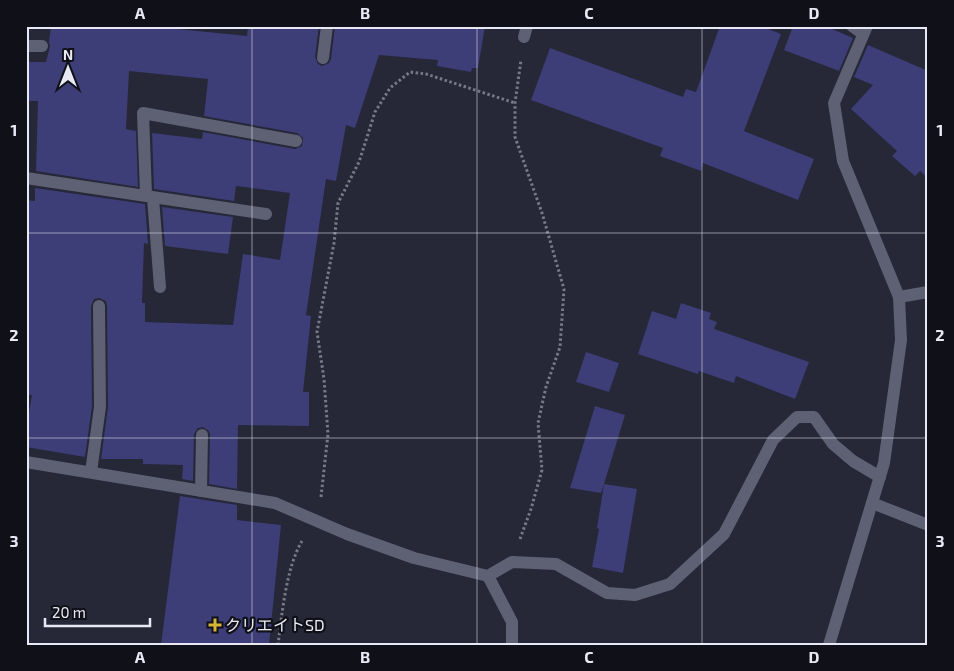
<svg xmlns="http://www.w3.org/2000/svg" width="954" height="671" viewBox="0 0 954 671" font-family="'Exo 2','Noto Sans JP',sans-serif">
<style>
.building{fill:#3d3d77}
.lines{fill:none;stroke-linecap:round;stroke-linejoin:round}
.path{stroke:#787987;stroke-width:3;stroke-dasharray:2.5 2.5;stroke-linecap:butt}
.lane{stroke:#5e6073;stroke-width:12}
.street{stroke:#5e6073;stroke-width:12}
.grid{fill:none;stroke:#e8e9f4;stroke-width:1;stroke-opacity:0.55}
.poi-dot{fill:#d4b635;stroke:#101018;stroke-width:2}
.labels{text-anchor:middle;stroke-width:4.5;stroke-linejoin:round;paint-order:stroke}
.poi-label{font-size:16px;fill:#e8e9f4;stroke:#101018;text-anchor:start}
.neatline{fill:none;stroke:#e8e9f4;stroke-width:2}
.grid-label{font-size:16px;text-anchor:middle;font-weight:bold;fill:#e8e9f4}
</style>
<rect width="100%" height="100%" fill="#262737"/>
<g class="building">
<polygon points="51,26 148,26 247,36 248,26 319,26 315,57 318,64 322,66 329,63 331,59 335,26 485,26 478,68 472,68 471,72 437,66 438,60 379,55 355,128 346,125 336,181 326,179 306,315 311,316 303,392 309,392 309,426 238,425 237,489 209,484 210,435 209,431 203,427 198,428 194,434 193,481 182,479 183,465 143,464 143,459 101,459 108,407 107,306 106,301 99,298 94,299 91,306 92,406 85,457 26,447 26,429 32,395 26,395 26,200 35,201 35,188 145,204 148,244 144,243 142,303 145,303 145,322 233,325 243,254 280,260 290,193 236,186 234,201 154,189 152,133 202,139 203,132 295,149 302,146 303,138 297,133 204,116 208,79 129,71 126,129 136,131 138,187 36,171 38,101 26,101 26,62 46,62 50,46 49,42"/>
<polygon points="720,26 761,26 781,34 744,131 814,159 798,200 703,163 701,171 660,156 663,148 531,100 550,48 683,97 686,89 696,92"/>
<polygon points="793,26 825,26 853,38 839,71 784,50"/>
<polygon points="868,45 928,71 928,178 920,171 915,176 892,156 897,151 851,109 873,85 854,77"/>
<polygon points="162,207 233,217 228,254 165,246"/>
<polygon points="681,303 711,313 709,319 717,322 714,329 809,362 795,399 736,376 734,383 699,371 698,374 638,354 652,311 676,319"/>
<polygon points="586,352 619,363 609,392 576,382"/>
<polygon points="595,406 625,415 604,484 637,489 623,573 592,567 599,529 597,528 604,484 601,493 570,488"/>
<polygon points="180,496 237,505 237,520 281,525 269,645 161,645"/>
</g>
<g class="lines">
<g class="path">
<polyline points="321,497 328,434 324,379 317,332 334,243 338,203 359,162 375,112 390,88 410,72 426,74 515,103"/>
<polyline points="520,539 531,509 542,470 538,423 546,387 560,347 564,289 542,213 515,137 515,103 521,60"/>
<path d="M278 645C282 614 286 568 302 541"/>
</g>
<g class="lane">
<polyline points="852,26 863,34"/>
<polyline points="524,37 527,26"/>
<polyline points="26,46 42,46"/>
<polyline points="323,58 327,26"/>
<polyline points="26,178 266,214"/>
<polyline points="146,195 143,113 296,141"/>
<polyline points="153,198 160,287"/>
<polyline points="899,297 928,292"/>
<polyline points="26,462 275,503 347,534 414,558 488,576 512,562 556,564 607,593 635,595 670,584 724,534 773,440 797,417 814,417 833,444 853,461 880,477"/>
<polyline points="91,472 100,407 99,306"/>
<polyline points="201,491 202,435"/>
<polyline points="488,576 512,622 512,645"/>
</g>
<g class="street">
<polyline points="872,503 928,525"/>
<polyline points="829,645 884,463 901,340 899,297 843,161 834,103 867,26"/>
</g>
</g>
<path class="grid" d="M252 26V645M477 26V645M702 26V645M26 233H928M26 438H928"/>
<path class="poi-dot" d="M212.5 617.5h5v5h5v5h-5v5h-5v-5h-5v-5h5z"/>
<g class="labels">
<g class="poi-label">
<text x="225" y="631">クリエイトSD</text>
</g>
</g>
<rect width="954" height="671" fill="none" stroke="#101018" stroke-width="55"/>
<g transform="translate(68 68)" stroke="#101018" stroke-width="4" paint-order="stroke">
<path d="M0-4L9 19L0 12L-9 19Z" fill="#e8e9f4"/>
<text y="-8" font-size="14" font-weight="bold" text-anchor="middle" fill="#e8e9f4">N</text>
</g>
<path d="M45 618v8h105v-8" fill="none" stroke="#e8e9f4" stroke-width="2.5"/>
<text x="52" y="618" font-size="15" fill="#e8e9f4" stroke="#101018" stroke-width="4" paint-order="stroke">20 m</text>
<rect x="28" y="28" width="898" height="616" class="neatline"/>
<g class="grid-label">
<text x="140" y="19">A</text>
<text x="365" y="19">B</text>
<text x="589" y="19">C</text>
<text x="814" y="19">D</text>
<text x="14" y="136">1</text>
<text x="940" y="136">1</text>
<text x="14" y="341">2</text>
<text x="940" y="341">2</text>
<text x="14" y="547">3</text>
<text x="940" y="547">3</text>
<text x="140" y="663">A</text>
<text x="365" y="663">B</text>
<text x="589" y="663">C</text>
<text x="814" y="663">D</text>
</g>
</svg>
